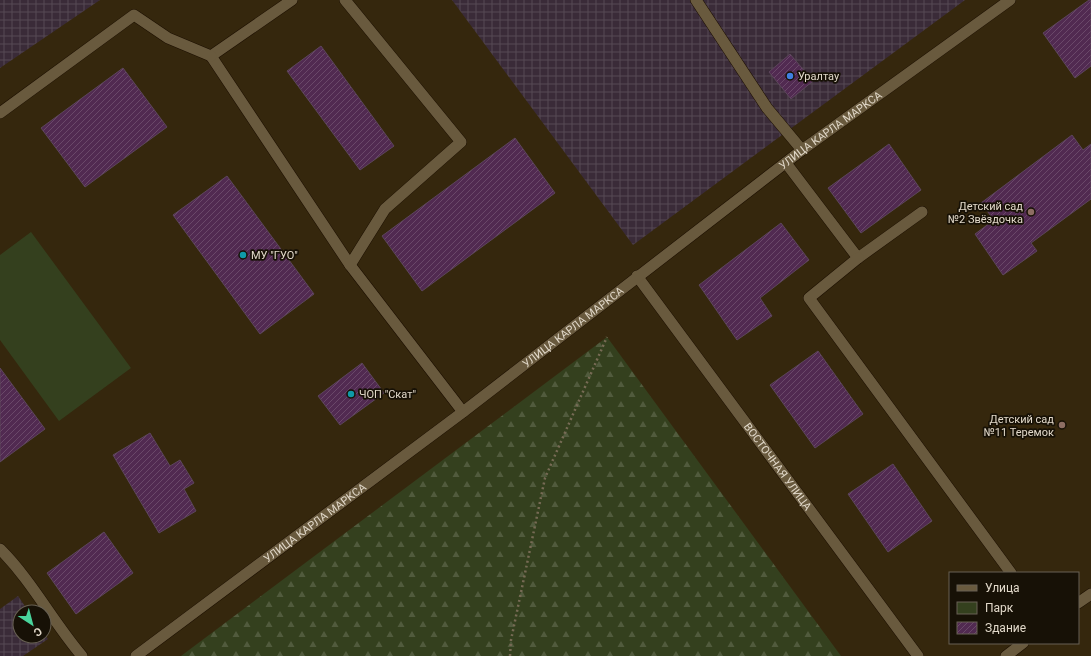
<svg xmlns="http://www.w3.org/2000/svg" width="1091" height="656" viewBox="0 0 1091 656" font-family="Roboto,sans-serif">
<style>
.industrial{fill:url(#industrial-grid)}
.green{fill:#34401e}
.forest{fill:url(#forest-firs)}
.building{fill:url(#building-hatch);stroke:#5c465b}
.lines{fill:none;stroke-linecap:round;stroke-linejoin:round}
.service-casing{stroke:#1c0f00;stroke-width:12}
.minor-casing{stroke:#1c0f00;stroke-width:12}
.path{stroke:#776b55;stroke-width:2.5;stroke-dasharray:2 3;stroke-linecap:butt}
.service{stroke:#695a3e;stroke-width:11}
.minor{stroke:#695a3e;stroke-width:11}
.shop-dot{fill:#3f7fe0;stroke:#171106;stroke-width:1.5}
.education-dot{fill:#8d6e63;stroke:#171106;stroke-width:1.5}
.culture-dot{fill:#0f9aa8;stroke:#171106;stroke-width:1.5}
.labels{text-anchor:middle;stroke-width:3.5;stroke-linejoin:round;paint-order:stroke}
.poi-label{font-size:11px;fill:#e1d8c9;stroke:#171106;text-anchor:start}
.street-label{font-size:11px;fill:#e1d8c9;stroke:#171106}
</style>
<defs>
<pattern id="industrial-grid" width="8" height="8" patternUnits="userSpaceOnUse"><rect width="8" height="8" fill="#3a2b38"/><path d="M0 4h8M4 0v8" fill="none" stroke="#564953"/></pattern>
<pattern id="forest-firs" width="22" height="20" patternUnits="userSpaceOnUse"><rect width="22" height="20" fill="#34401e"/><path d="M5 1l3.5 6h-7zM16 11l3.5 6h-7z" fill="#515b3d"/></pattern>
<pattern id="building-hatch" width="6" height="6" patternUnits="userSpaceOnUse"><rect width="6" height="6" fill="#512a51"/><path d="M-1 1l2-2M0 6l6-6M5 7l2-2" fill="none" stroke="#6a4869"/></pattern>
</defs>
<rect width="100%" height="100%" fill="#35270d"/>
<g class="industrial">
<polygon points="0,0 100,0 0,68"/>
<polygon points="452,0 965,0 633,245"/>
<polygon points="18,596 29,612 20,612 20,636 44,636 44,634 48,639 23,656 0,656 0,609"/>
</g>
<polygon class="green" points="31,232 131,368 59,421 0,340 0,255"/>
<polygon class="forest" points="607,337 841,656 181,656"/>
<g class="building">
<polygon points="1089,0 1091,0 1091,66 1075,78 1043,33"/>
<polygon points="321,46 394,146 360,170 287,71"/>
<polygon points="790,54 813,81 791,99 769,72"/>
<polygon points="123,68 167,127 85,187 41,128"/>
<polygon points="1072,135 1083,150 1091,144 1091,199 1031,243 1037,251 1003,275 975,234 994,220 981,203"/>
<polygon points="515,138 555,193 422,291 382,236"/>
<polygon points="889,144 921,190 861,233 828,188"/>
<polygon points="227,176 314,294 260,334 173,215"/>
<polygon points="781,223 809,260 760,298 772,316 737,340 699,285"/>
<polygon points="818,351 863,414 815,448 770,385"/>
<polygon points="362,363 384,393 340,425 318,396"/>
<polygon points="0,368 45,429 0,462"/>
<polygon points="150,433 170,466 180,460 194,483 184,489 196,511 159,533 113,455"/>
<polygon points="893,464 932,521 888,552 848,494"/>
<polygon points="104,532 133,573 76,614 47,573"/>
</g>
<g class="lines">
<defs>
<g id="service">
<polyline points="292,0 211,56 350,265 463,412"/>
<polyline points="345,0 461,142 385,209 350,265"/>
<polyline points="696,0 767,108 802,150"/>
<polyline points="0,113 134,15 168,38 211,56"/>
<polyline points="786,163 858,258 922,212"/>
<polyline points="858,258 809,298 1011,573"/>
<path d="M0 549C32 581 53 622 82 656"/>
<polyline points="1078,603 1091,594"/>
<polyline points="1006,656 1023,643"/>
</g>
<g id="minor">
<path id="s1" d="M637 276 918 656"/>
<path id="s2" d="M136 656 463 412 802 150 1010 0"/>
</g>
</defs>
<use href="#service" class="service-casing"/>
<use href="#minor" class="minor-casing"/>
<polyline class="path" points="510,656 511,640 545,478 607,337"/>
<use href="#service" class="service"/>
<use href="#minor" class="minor"/>
</g>
<circle class="shop-dot" cx="790" cy="76" r="4"/>
<g class="education-dot">
<circle cx="1031" cy="212" r="4"/>
<circle cx="1062" cy="425" r="4"/>
</g>
<g class="culture-dot">
<circle cx="243" cy="255" r="4"/>
<circle cx="351" cy="394" r="4"/>
</g>
<g class="labels">
<g class="poi-label">
<text x="798" y="80">Уралтау</text>
<text x="1023" y="210" text-anchor="end">Детский сад<tspan x="1023" dy="13">№2 Звёздочка</tspan></text>
<text x="251" y="259">МУ "ГУО"</text>
<text x="359" y="398">ЧОП "Скат"</text>
<text x="1054" y="423" text-anchor="end">Детский сад<tspan x="1054" dy="13">№11 Теремок</tspan></text>
</g>
<g class="street-label">
<text dy="4" stroke="none"><textPath href="#s2" startOffset="871">УЛИЦА КАРЛА МАРКСА</textPath></text>
<text dy="4" stroke="none"><textPath href="#s2" startOffset="547">УЛИЦА КАРЛА МАРКСА</textPath></text>
<text dy="4" stroke="none"><textPath href="#s1" startOffset="237">ВОСТОЧНАЯ УЛИЦА</textPath></text>
<text dy="4" stroke="none"><textPath href="#s2" startOffset="223">УЛИЦА КАРЛА МАРКСА</textPath></text>
</g>
</g>
<rect x="949" y="572" width="130" height="72" fill="#171106" stroke="#686154"/>
<rect x="957" y="585" width="20" height="6" fill="#695a3e" stroke="#686154"/>
<text x="985" y="592" font-size="12" fill="#e1d8c9">Улица</text>
<rect x="957" y="602" width="20" height="12" fill="#34401e" stroke="#686154"/>
<text x="985" y="612" font-size="12" fill="#e1d8c9">Парк</text>
<rect x="957" y="622" width="20" height="12" fill="url(#building-hatch)" stroke="#686154"/>
<text x="985" y="632" font-size="12" fill="#e1d8c9">Здание</text>
<g transform="translate(32 624) rotate(144)"><circle r="19" fill="#171106" stroke="#686154"/>
<path d="M0-3L7 15L0 10L-7 15Z" fill="#49d49c"/>
<text y="-6" font-size="11" font-weight="bold" text-anchor="middle" fill="#e1d8c9">С</text>
</g>
</svg>
